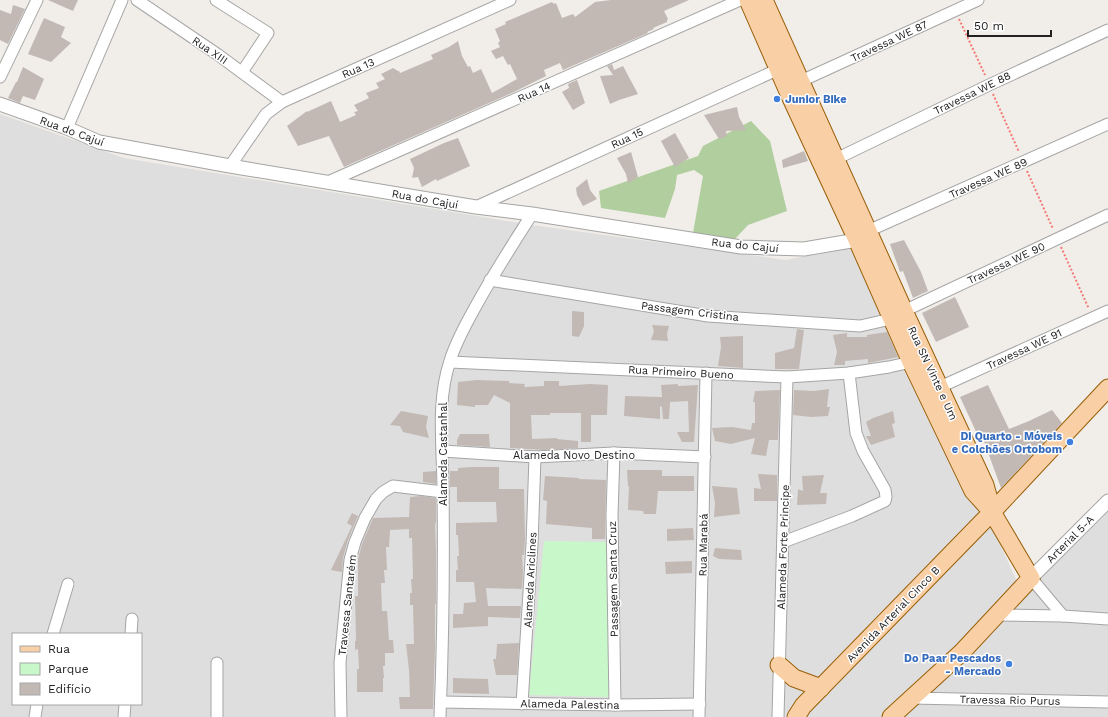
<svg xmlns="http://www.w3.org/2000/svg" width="1108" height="717" viewBox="0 0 1108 717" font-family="'Work Sans',sans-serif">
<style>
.residential{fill:#dfdede;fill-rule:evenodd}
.forest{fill:#b0ce9e}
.park{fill:#c8f8c9}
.building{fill:#c2b9b4}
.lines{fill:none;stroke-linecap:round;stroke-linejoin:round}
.minor-casing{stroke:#a5a5a5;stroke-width:13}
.tertiary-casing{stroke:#a5a5a5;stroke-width:15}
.primary-casing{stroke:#985e06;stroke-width:19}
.path{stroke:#f57a75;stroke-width:2;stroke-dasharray:2 2;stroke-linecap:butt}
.minor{stroke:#fff;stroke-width:11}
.tertiary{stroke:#fff;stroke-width:13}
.primary{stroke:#f9cfa5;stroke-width:17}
.shop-dot{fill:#3f7fe0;stroke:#fff;stroke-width:1.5}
.labels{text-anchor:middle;stroke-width:3;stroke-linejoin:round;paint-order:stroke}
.street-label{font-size:11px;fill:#212121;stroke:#fff}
.shop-label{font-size:11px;font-weight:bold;fill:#366cbe;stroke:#fff;text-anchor:end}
</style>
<rect width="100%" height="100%" fill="#f1ede8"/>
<path class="residential" d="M0 114 124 158 532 225 786 260 862 244 1021 590 1108 502V717H0ZM13 634H141V704H13Z"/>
<polygon class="forest" points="751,121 770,141 787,211 748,225 733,241 693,233 703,176 694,170 677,175 675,189 665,218 601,208 599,191 698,156 703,146"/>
<polygon class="park" points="544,541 609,542 610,697 529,695"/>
<g class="building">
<polygon points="48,0 78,0 73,11"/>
<polygon points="611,0 689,0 664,11 668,19 667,20 667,22 653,28 654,29 647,32 648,33 563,70 560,63 544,70 546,76 514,92 344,167 329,136 298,146 287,126 307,111 307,112 331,101 340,122 356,115 354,112 358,111 354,105 369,98 366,93 379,88 376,83 385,79 381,74 393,68 398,71 399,71 400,73 433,59 431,55 449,47 458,41 462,56 468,67 470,66 473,73 481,69 492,93 517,79 510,64 508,65 503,56 496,59 491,51 500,47 498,43 500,41 495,29 506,24 505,22 552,2 554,4 556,3 562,18 573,14 575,17 595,2"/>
<polygon points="13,5 25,9 8,44 0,40 0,10 11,14"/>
<polygon points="44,18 65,27 61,37 71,43 51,62 28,54"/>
<polygon points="612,64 614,70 623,66 638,94 619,100 610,104 600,76 613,75 607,66"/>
<polygon points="23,67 44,79 35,100 23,96 20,103 8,98 16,82 17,82"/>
<polygon points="577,80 585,103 573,110 562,92 569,88 568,84"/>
<polygon points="737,107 739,117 746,130 726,131 727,136 719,139 704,115"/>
<polygon points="675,133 689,158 675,167 661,141"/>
<polygon points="458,138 470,166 437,181 436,179 422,187 418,177 412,178 414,168 410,159 444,143"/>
<polygon points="804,151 808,161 783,168 782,160"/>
<polygon points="631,152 638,177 628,183 626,174 617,158"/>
<polygon points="587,179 590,190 597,199 583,206 577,195 576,188"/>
<polygon points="904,240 921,272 928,291 913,298 903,271 900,272 890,244"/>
<polygon points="955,297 969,327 936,342 922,313"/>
<polygon points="572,311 584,312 584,326 579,337 572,336"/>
<polygon points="652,325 669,326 667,334 668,341 651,340 654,331"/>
<polygon points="797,329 804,330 799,369 775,369 775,353 794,348"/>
<polygon points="887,332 898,357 868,363 868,359 845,361 845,365 834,365 837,352 833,335 847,333 847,337 867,337 867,335"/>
<polygon points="743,336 743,368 718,366 721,347 720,337"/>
<polygon points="477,380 509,381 509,383 525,384 524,387 544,386 544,381 559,381 559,386 590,384 608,385 607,415 591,415 591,442 581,442 581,413 550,413 550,415 531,415 532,439 557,438 557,439 578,441 578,448 544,450 510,448 510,403 494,395 488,405 475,405 475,407 457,405 458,382"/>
<polygon points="678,384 678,386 698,385 694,442 682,442 677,432 689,432 688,401 670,402 669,419 663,419 662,407 660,406 660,419 624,416 625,396 662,397 661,385"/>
<polygon points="988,385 1009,429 1029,421 1052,410 1062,423 1001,488 982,436 979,438 960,397"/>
<polygon points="829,389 827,407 830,407 828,416 811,417 793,415 794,390 814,391"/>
<polygon points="780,390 778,440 769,440 766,456 751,454 755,438 731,444 715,441 712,428 732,427 751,430 752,423 755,423 755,402 753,402 755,391"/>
<polygon points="401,411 428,416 426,427 429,438 403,432 400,426 390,425"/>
<polygon points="893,411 895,423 892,424 895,437 871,445 866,436 871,436 866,422 873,418"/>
<polygon points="460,434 489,434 490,447 457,445 457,440"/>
<polygon points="471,467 499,467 499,489 524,489 525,539 524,555 522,555 523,571 522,589 486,588 488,606 521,606 520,618 488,617 488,626 453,628 453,614 463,614 464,603 476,602 474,582 456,582 456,570 458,570 457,556 459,556 458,535 456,535 456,523 497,522 496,502 457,502 457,487 450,487 450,471 458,471 458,468"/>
<polygon points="627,470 662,470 662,476 694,476 694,491 658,491 656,514 644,514 643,511 628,510 629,486 628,486"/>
<polygon points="436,471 436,484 423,482 423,472"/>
<polygon points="758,474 777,475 777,501 754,501 754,488 761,489"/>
<polygon points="824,475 820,493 827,493 826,504 797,505 798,489 803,491 802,476"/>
<polygon points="545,476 579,478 579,479 606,480 605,539 592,539 592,528 546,524 547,501 543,500"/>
<polygon points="712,486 737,488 740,514 714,517 715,503"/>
<polygon points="421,496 436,498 436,523 435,523 436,551 436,604 435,604 435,648 433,709 400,709 399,697 410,697 409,670 406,644 414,644 413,605 410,605 410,593 412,593 411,579 413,579 412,538 409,538 409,529 390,530 389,547 386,547 387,570 384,570 385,583 381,583 382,611 387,611 389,640 393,640 394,653 385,653 385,666 383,666 384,678 383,678 383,692 357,692 357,669 359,669 358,649 355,650 355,641 356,641 355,596 358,596 358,559 362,544 373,518 409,517 410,497"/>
<polygon points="352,513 358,516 348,540 343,558 342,572 331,570 352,526 347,523"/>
<polygon points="693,528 694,540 667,541 667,529"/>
<polygon points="715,548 741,550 742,560 719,559 713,556"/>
<polygon points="692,561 692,573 666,574 665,562"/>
<polygon points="519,643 517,675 496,675 493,659 496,659 497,644"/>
<polygon points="453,678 488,679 489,694 453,693"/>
</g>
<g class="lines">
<defs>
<g id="minor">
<polyline points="137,0 217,54 282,102"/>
<polyline points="216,0 268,33 242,72"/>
<polyline points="0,77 37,0"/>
<polyline points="799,82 978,0"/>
<polyline points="67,128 122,0"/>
<polyline points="836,159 989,85 1108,30"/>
<polyline points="230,166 266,114 282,102 510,0"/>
<polyline points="328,182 740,0"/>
<polyline points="476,207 779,69"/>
<polyline points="868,231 1108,124"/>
<polyline points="490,280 708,316 860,326 891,319"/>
<polyline points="904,311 1108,215"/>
<polyline points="450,362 787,377 849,373 889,367 911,362"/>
<polyline points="940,387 1108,311"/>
<polyline points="443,451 535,457 614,453 705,457"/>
<polyline points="614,453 612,515 615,705"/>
<polyline points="783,542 852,516 885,501 886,497 885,490 863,451 856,433 849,373"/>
<polyline points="1031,578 1063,616"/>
<polyline points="996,615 1063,616 1108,619"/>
<polyline points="53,634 68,584"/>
<polyline points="131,634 132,619"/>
<polyline points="217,663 217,717"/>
<polyline points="912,698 1108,702"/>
<polyline points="441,702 615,705 700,704"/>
<polyline points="522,704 532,544 535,457"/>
<polyline points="35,717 37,704"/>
<polyline points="124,717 125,704"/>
<polyline points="341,717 340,663 350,560 355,542 365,518 376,499 383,492 393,486 443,492"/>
<path d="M440 717C443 642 444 566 443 490 443 448 436 402 450 361 456 341 467 322 477 304 494 273 513 244 532 214"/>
<polyline points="699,717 706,373"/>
<polyline points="778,717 787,377"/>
</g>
<g id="tertiary">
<polyline points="0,104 67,128 99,142 230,166 476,207 532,214 741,247 804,249 857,240"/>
<polyline points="1031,578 1108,501"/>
</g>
<g id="primary">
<polyline points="748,0 790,96 857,240 911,362 973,491 992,512 1031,578 962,652 891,717"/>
<polyline points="764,0 904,311 985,485 992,510"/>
<polyline points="779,665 794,678 821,688"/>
<polyline points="796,717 803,706 992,512 1108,388"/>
</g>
</defs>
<use href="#minor" class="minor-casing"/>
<use href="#tertiary" class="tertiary-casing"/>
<use href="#primary" class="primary-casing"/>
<g class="path">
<polyline points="959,19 985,75"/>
<polyline points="993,94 1019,152"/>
<polyline points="1027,171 1053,229"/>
<polyline points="1061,247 1089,309"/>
</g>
<use href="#minor" class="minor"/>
<use href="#tertiary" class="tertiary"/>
<use href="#primary" class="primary"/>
</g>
<g class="shop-dot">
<circle cx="777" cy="99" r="4"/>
<circle cx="1070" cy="442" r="4"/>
<circle cx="1009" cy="664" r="4"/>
</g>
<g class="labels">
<g class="street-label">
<text transform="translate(889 41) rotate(-25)" y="4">Travessa WE 87</text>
<text transform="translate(210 50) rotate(34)" y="4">Rua XIII</text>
<text transform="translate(358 68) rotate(-24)" y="4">Rua 13</text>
<text transform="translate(534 92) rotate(-24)" y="4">Rua 14</text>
<text transform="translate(972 93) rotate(-26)" y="4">Travessa WE 88</text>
<text transform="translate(72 131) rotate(20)" y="4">Rua do Cajuí</text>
<text transform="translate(627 138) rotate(-25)" y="4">Rua 15</text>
<text transform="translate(988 178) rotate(-24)" y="4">Travessa WE 89</text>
<text transform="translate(425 199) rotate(10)" y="4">Rua do Cajuí</text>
<text transform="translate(745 245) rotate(6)" y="4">Rua do Cajuí</text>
<text transform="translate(1006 263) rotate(-25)" y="4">Travessa WE 90</text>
<text transform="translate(690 311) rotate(7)" y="4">Passagem Cristina</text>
<text transform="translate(1024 349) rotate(-25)" y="4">Travessa WE 91</text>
<text transform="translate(681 372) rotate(3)" y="4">Rua Primeiro Bueno</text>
<text transform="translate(933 373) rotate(65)" y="4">Rua SN Vinte e Um</text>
<text transform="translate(443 454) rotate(-90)" y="4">Alameda Castanhal</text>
<text x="574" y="459">Alameda Novo Destino</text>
<text transform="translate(1070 539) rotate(-45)" y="4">Arterial 5-A</text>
<text transform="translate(703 545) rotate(-89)" y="4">Rua Marabá</text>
<text transform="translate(783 547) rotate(-88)" y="4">Alameda Forte Principe</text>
<text transform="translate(613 579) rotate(-91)" y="4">Passagem Santa Cruz</text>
<text transform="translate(530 580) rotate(-87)" y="4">Alameda Ariclines</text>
<text transform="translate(347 605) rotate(-84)" y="4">Travessa Santarém</text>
<text transform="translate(893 614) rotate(-46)" y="4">Avenida Arterial Cinco B</text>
<text transform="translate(1010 700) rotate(1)" y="4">Travessa Rio Purus</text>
<text transform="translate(570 704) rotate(1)" y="4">Alameda Palestina</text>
</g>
<g class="shop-label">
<text x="785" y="103" text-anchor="start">Junior Bike</text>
<text x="1062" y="440">Di Quarto - Móveis<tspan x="1062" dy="13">e Colchões Ortobom</tspan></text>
<text x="1001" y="662">Do Paar Pescados<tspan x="1001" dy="13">- Mercado</tspan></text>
</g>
</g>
<rect x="12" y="633" width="130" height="72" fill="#ffffff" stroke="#a6a6a6"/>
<rect x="20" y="646" width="20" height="6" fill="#f9cfa5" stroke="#a6a6a6"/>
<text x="48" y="653" font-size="12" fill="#212121">Rua</text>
<rect x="20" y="663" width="20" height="12" fill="#c8f8c9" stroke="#a6a6a6"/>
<text x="48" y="673" font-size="12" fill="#212121">Parque</text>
<rect x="20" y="683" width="20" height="12" fill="#c2b9b4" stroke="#a6a6a6"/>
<text x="48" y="693" font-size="12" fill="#212121">Edifício</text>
<path d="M968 30v6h83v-6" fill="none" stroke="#212121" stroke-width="2"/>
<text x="974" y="30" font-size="12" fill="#212121" stroke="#ffffff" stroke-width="3" paint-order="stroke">50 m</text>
</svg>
